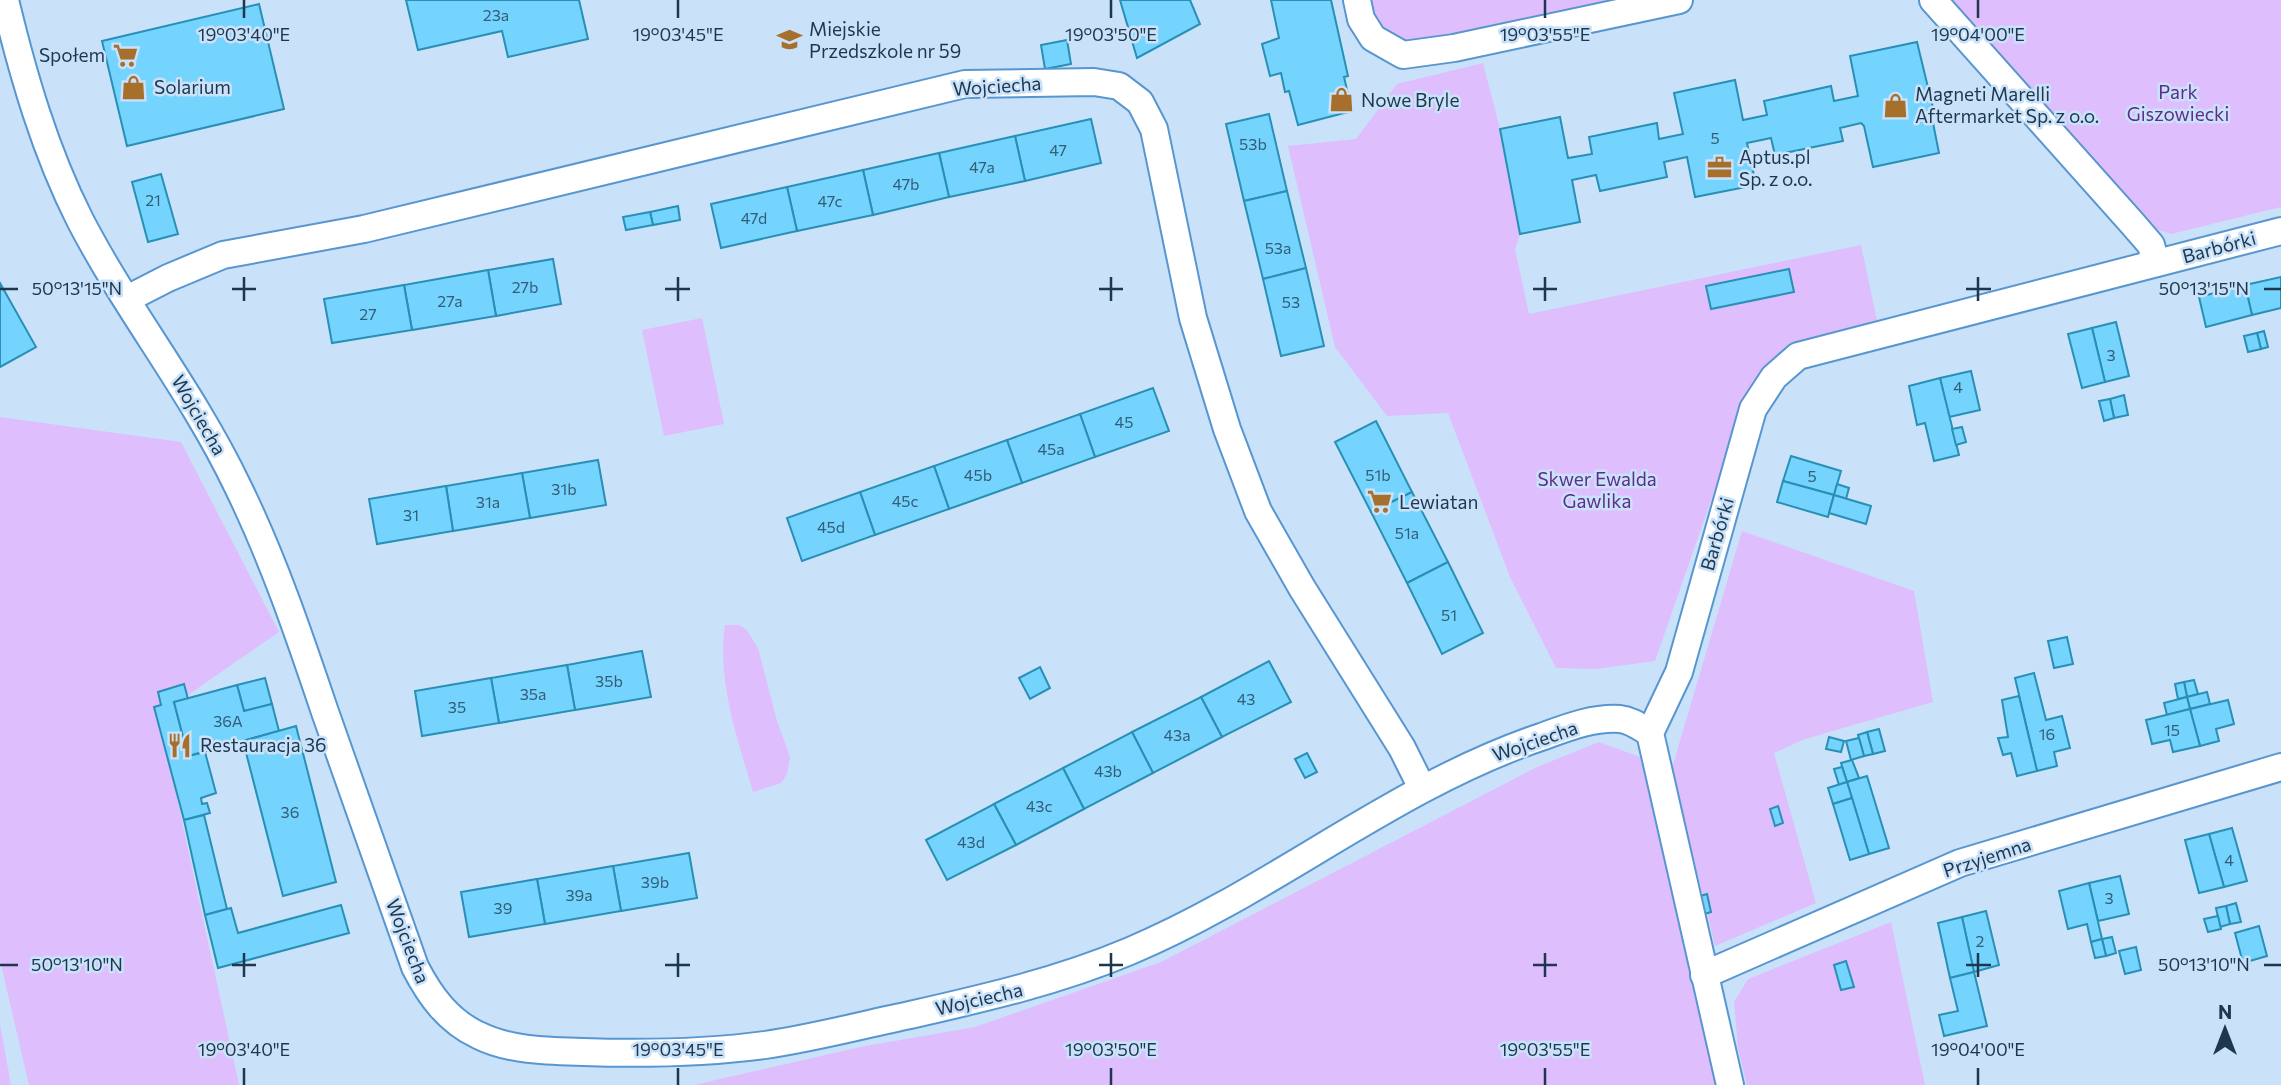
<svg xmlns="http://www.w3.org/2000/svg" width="2281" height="1085" viewBox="0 0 2281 1085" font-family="Commissioner,sans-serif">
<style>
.green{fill:#debefd}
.building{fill:#75d4fd;stroke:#288fb5;stroke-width:2}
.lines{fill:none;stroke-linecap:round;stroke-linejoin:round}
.street-casing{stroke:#5896cf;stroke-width:30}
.street{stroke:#fff;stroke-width:26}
.ticks{fill:none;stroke:#1d374f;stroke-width:2.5}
.labels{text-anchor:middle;stroke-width:5;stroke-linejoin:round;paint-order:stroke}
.number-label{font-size:16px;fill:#335e7a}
.poi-label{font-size:19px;fill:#1d374f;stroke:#c9e2fa;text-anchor:start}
.street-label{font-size:19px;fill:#1d374f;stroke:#c9e2fa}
.park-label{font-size:19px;fill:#612c87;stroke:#c9e2fa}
.ticks-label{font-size:18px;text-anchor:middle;fill:#1d374f;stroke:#c9e2fa;stroke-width:5;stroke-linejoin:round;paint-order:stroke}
</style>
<rect width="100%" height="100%" fill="#c9e2fa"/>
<g class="green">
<polygon points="1366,0 1643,0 1421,48 1379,29"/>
<polygon points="1948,0 2281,0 2281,207 2171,234 2153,228"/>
<polygon points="1483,63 1500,129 1520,234 1515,249 1529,314 1861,245 1877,320 1802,345 1740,417 1655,661 1596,669 1556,668 1510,577 1448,413 1387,416 1335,347 1288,146 1356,139 1397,84"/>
<polygon points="702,318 724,424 664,436 642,330"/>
<polygon points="0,417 181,442 279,632 159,715 239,1085 29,1085 0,960"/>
<polygon points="1742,531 1914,591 1933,702 1805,739 1774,753 1816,903 1715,946 1672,768"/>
<path d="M725 625H739L746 629 758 648 777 721 790 757 787 774 781 783 753 792C737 737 717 683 725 625Z"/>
<polygon points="1599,742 1640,757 1695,972 1718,1085 694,1085 860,1047 975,1027 1161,962 1537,767"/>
<polygon points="1891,922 1925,1085 1747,1085 1738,1048 1734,1002 1748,979"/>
<polygon points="0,1024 11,1085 0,1085"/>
</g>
<g class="building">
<polygon points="406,0 579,0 588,39 508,57 502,31 418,50"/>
<polygon points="1120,0 1190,0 1200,24 1137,58"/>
<polygon points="1271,0 1331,0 1348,76 1344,77 1352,111 1298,125 1289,91 1285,92 1281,73 1270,76 1262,44 1279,38"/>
<polygon points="259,4 284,109 127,146 102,41"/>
<polygon points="1067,40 1071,64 1045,69 1041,45"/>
<polygon points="1917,42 1934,112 1931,113 1939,153 1873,167 1864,126 1861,123 1840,128 1843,141 1775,155 1771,138 1747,143 1756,185 1695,197 1687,157 1664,162 1667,177 1600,191 1596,175 1572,180 1580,222 1520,234 1500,129 1560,117 1568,158 1592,154 1589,137 1657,123 1659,139 1683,134 1674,93 1735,80 1743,120 1767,115 1764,101 1831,86 1834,101 1858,96 1850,56"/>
<polygon points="1269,114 1287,191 1244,201 1226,124"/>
<polygon points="1091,119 1101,163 1025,181 1015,136"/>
<polygon points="1015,136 1025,181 949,197 939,153"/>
<polygon points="939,153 949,197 873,215 863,170"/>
<polygon points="863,170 873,215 797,231 787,187"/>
<polygon points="161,174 178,234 148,242 132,182"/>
<polygon points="787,187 797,231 721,248 711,204"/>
<polygon points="1287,191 1306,268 1263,279 1244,201"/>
<polygon points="678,206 680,220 653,225 650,212"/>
<polygon points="650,212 653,225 626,230 623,217"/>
<polygon points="553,259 561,304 496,316 488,270"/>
<polygon points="1306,268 1324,346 1281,356 1263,279"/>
<polygon points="1789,269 1794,292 1711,309 1706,286"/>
<polygon points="488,270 496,316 412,330 404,285"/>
<polygon points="2281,277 2281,308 2252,315 2245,285"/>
<polygon points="0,283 36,347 0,367"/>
<polygon points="404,285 412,330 332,343 324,299"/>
<polygon points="2245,285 2252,315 2206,327 2199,297"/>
<polygon points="2116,322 2129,376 2105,382 2092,328"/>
<polygon points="2092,328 2105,382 2082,388 2068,334"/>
<polygon points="2264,331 2268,347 2261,349 2257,333"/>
<polygon points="2257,333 2261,349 2248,352 2244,336"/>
<polygon points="1971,371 1980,410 1949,417 1940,378"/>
<polygon points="1940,378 1959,455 1934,461 1925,423 1917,425 1909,386"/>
<polygon points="1153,388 1169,431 1095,457 1080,414"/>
<polygon points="2124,395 2128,415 2114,418 2110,399"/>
<polygon points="2110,399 2114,418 2104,421 2099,401"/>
<polygon points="1080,414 1095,457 1022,483 1007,440"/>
<polygon points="1376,421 1412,492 1371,512 1335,442"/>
<polygon points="1962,427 1966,442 1956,445 1952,429"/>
<polygon points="1007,440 1022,483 949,509 934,466"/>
<polygon points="1791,456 1841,471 1834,495 1783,481"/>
<polygon points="598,460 606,505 530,518 522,473"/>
<polygon points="934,466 949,509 875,535 860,492"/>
<polygon points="522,473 530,518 453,531 446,486"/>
<polygon points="1783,481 1834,495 1828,517 1777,502"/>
<polygon points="1837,484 1849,488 1846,499 1834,495"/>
<polygon points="446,486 453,531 377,544 369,499"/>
<polygon points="860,492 875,535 802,561 787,518"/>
<polygon points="1412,492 1448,562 1407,583 1371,512"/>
<polygon points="1834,495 1871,506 1866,524 1829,513"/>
<polygon points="1448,562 1483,633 1442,654 1407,583"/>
<polygon points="2067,637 2073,664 2054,668 2048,641"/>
<polygon points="642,651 651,697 575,710 567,665"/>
<polygon points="1269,661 1291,702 1222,737 1201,697"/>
<polygon points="567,665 575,710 499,723 491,678"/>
<polygon points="1040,667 1050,688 1030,699 1019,678"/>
<polygon points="2034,673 2046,720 2062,716 2070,748 2054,752 2057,766 2037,771 2015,678"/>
<polygon points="265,678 272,704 244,711 237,685"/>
<polygon points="491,678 499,723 422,736 415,691"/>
<polygon points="2194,680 2198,694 2187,697 2184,682"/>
<polygon points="2184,682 2187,697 2178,699 2175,684"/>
<polygon points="184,684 188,699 174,702 188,756 205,752 216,793 201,798 202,804 207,803 210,813 184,820 154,707 161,705 158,692"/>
<polygon points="237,685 244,711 272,704 279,731 188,756 174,702"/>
<polygon points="2207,692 2210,704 2190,709 2187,697"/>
<polygon points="2019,696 2037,771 2017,776 2011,753 2003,755 1998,738 2008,737 2002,700"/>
<polygon points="1201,697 1222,737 1153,773 1132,732"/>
<polygon points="2187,697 2190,709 2167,715 2164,703"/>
<polygon points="2228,700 2234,724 2216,729 2219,741 2200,746 2190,709"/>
<polygon points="2190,709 2200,746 2173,752 2170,740 2152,744 2146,720"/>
<polygon points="296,726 336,882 283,896 243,741"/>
<polygon points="1879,729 1885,751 1873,754 1867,732"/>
<polygon points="1132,732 1153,773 1084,809 1063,768"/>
<polygon points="1867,732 1873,754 1864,756 1858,735"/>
<polygon points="1829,737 1844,741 1841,752 1826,749"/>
<polygon points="1859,738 1864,756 1851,760 1846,741"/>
<polygon points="1307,753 1317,772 1305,778 1295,759"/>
<polygon points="1852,760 1859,778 1847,782 1841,763"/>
<polygon points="1842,767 1847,782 1839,785 1834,769"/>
<polygon points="1063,768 1084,809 1016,845 994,804"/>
<polygon points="1867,776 1889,848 1869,854 1847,782"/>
<polygon points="1847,782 1852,798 1833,804 1828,788"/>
<polygon points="1852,798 1869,854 1850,860 1833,804"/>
<polygon points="994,804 1016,845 947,880 926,840"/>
<polygon points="1778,806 1783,823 1775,826 1770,809"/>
<polygon points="204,815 227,909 205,915 184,820"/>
<polygon points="2232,828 2247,881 2224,887 2209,834"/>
<polygon points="2209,834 2224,887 2199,893 2185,840"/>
<polygon points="689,853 697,898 621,911 613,866"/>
<polygon points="613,866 621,911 545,924 537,879"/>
<polygon points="2120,876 2129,914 2098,921 2089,883"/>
<polygon points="537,879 545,924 469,937 461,892"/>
<polygon points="2089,883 2102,939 2091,942 2087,924 2068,929 2059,891"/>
<polygon points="1707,894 1711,912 1701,915 1697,897"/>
<polygon points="2236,903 2241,922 2230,924 2226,906"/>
<polygon points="341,905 349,933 218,968 205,915 231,908 238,933"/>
<polygon points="2226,906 2230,924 2220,927 2216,908"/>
<polygon points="1986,911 1999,965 1974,972 1962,917"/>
<polygon points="2218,916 2221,929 2208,932 2204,919"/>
<polygon points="1962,917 1974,972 1950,978 1938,923"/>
<polygon points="2259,926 2267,956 2243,963 2235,933"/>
<polygon points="2112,937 2116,953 2106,956 2102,939"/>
<polygon points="2102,939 2106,956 2095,958 2091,942"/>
<polygon points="2136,947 2141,970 2125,974 2119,951"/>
<polygon points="1846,961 1854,987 1841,990 1834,965"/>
<polygon points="1974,972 1987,1026 1944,1036 1939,1015 1958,1011 1950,978"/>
</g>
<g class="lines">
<defs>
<g id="street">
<path d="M5 0C23 75 45 151 80 220 127 311 192 391 237 485 273 558 299 635 325 712 355 797 385 882 415 967 430 996 448 1021 478 1035 510 1051 548 1051 583 1052 643 1054 705 1053 765 1045 814 1038 862 1025 910 1015 985 998 1059 981 1130 951 1273 891 1393 787 1541 737 1566 728 1593 717 1620 719 1631 720 1640 727 1650 733"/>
<polyline points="1357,0 1361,19 1373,38 1403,55 1454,48 1679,0"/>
<polyline points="1933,0 2132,223 2151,245 2156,263"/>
<polyline points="127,299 168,278 223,255 364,229 965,84 1094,82 1119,86 1140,102 1154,129 1193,318 1227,429 1258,511 1302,588 1402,748 1422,788"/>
<polyline points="1704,975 1960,863 2281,767"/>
<polyline points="1730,1085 1650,733 1679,672 1753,409 1774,377 1798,356 2281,231"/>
</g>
</defs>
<use href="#street" class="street-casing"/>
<use href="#street" class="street"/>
</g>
<path class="ticks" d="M244 0V18M678 0V18M1111 0V18M1545 0V18M1978 0V18M244 277V301M678 277V301M1111 277V301M1545 277V301M1978 277V301M0 289H18M232 289H256M665 289H690M1099 289H1123M1533 289H1557M1966 289H1991M2264 289H2281M244 953V977M678 953V977M1111 953V977M1545 953V977M1978 953V977M0 965H18M232 965H256M665 965H690M1099 965H1123M1533 965H1557M1966 965H1991M2264 965H2281M244 1068V1085M678 1068V1085M1111 1068V1085M1545 1068V1085M1978 1068V1085"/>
<defs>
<symbol id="school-bare" viewBox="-9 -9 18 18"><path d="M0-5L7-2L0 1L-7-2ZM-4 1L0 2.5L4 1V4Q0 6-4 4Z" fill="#a76f2c" stroke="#c9e2fa" stroke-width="2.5" paint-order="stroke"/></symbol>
<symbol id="supermarket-bare" viewBox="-9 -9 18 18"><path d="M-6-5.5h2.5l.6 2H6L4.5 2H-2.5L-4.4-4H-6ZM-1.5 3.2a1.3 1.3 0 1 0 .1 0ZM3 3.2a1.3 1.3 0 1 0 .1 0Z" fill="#a76f2c" stroke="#c9e2fa" stroke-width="2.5" paint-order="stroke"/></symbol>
<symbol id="shop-bare" viewBox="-9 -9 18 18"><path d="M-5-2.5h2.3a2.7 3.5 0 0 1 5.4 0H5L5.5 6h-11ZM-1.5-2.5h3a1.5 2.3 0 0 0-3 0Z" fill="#a76f2c" stroke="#c9e2fa" stroke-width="2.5" paint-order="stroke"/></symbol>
<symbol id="office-bare" viewBox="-9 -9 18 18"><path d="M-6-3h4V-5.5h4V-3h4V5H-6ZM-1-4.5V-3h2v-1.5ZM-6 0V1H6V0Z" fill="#a76f2c" stroke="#c9e2fa" stroke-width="2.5" paint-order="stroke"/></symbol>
<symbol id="restaurant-bare" viewBox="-9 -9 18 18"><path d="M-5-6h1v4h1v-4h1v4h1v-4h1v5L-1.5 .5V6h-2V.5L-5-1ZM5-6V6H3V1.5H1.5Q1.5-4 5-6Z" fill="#a76f2c" stroke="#c9e2fa" stroke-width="2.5" paint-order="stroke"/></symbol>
</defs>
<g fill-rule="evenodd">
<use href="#school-bare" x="772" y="22" width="35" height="35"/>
<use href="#supermarket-bare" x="108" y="38" width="35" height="35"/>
<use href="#shop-bare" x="116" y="70" width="35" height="35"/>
<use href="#shop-bare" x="1324" y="82" width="35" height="35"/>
<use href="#shop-bare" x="1878" y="88" width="35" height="35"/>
<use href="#office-bare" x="1702" y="150" width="35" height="35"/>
<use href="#supermarket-bare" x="1362" y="484" width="35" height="35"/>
<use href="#restaurant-bare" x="162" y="728" width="35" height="35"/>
</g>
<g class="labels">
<g class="number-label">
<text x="496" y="21">23a</text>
<text x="1715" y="144">5</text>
<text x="1253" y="150">53b</text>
<text x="1058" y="156">47</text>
<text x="982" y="173">47a</text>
<text x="906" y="190">47b</text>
<text x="153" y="206">21</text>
<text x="830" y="207">47c</text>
<text x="754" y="224">47d</text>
<text x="1278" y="254">53a</text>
<text x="525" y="293">27b</text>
<text x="450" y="307">27a</text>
<text x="1291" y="308">53</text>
<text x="368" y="320">27</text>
<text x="2111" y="361">3</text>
<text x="1958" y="393">4</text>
<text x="1124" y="428">45</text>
<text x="1051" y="455">45a</text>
<text x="978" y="481">45b</text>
<text x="1378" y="481">51b</text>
<text x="1812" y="482">5</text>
<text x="564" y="495">31b</text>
<text x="905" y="507">45c</text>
<text x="488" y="508">31a</text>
<text x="411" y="521">31</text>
<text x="831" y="533">45d</text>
<text x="1407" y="539">51a</text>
<text x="1449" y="621">51</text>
<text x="609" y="687">35b</text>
<text x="533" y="700">35a</text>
<text x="1246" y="705">43</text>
<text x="457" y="713">35</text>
<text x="228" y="727">36A</text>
<text x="2172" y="736">15</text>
<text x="2047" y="740">16</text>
<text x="1177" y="741">43a</text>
<text x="1108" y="777">43b</text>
<text x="1039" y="812">43c</text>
<text x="290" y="818">36</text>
<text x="971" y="848">43d</text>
<text x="2229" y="866">4</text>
<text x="655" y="888">39b</text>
<text x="579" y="901">39a</text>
<text x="2109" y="904">3</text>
<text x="503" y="914">39</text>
<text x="1980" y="947">2</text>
</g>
<g class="poi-label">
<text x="809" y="36">Miejskie<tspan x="809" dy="22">Przedszkole nr 59</tspan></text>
<text x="105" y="62" text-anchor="end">Społem</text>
<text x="154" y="94">Solarium</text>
<text x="1915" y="101">Magneti Marelli<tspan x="1915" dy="22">Aftermarket Sp. z o.o.</tspan></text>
<text x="1361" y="107">Nowe Bryle</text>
<text x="1739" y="164">Aptus.pl<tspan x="1739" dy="22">Sp. z o.o.</tspan></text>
<text x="1399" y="509">Lewiatan</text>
<text x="200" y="752">Restauracja 36</text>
</g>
<g class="street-label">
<text transform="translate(997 86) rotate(-4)" y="7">Wojciecha</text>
<text transform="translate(2219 247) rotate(-15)" y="7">Barbórki</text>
<text transform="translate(199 415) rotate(60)" y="7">Wojciecha</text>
<text transform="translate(1717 534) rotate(-74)" y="7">Barbórki</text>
<text transform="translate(1535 741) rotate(-19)" y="7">Wojciecha</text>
<text transform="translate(1987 857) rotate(-18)" y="7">Przyjemna</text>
<text transform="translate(408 941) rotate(69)" y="7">Wojciecha</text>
<text transform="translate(979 999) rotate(-13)" y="7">Wojciecha</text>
</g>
<g class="park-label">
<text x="2178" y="99">Park<tspan x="2178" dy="22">Giszowiecki</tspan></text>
<text x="1597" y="486">Skwer Ewalda<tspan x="1597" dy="22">Gawlika</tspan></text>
</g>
</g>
<g class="ticks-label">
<text x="244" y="41">19°03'40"E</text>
<text x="678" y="41">19°03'45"E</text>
<text x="1111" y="41">19°03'50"E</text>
<text x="1545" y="41">19°03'55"E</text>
<text x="1978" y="41">19°04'00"E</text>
<text x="77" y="295">50°13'15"N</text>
<text x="2204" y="295">50°13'15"N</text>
<text x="77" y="971">50°13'10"N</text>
<text x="2204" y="971">50°13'10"N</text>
<text x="244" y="1056">19°03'40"E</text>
<text x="678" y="1056">19°03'45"E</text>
<text x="1111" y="1056">19°03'50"E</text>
<text x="1545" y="1056">19°03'55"E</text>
<text x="1978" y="1056">19°04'00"E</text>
</g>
<g transform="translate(2225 1029)" stroke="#c9e2fa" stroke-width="5" paint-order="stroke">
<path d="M0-5L12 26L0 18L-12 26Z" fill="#1d374f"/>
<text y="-10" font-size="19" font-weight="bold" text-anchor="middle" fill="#1d374f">N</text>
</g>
</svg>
